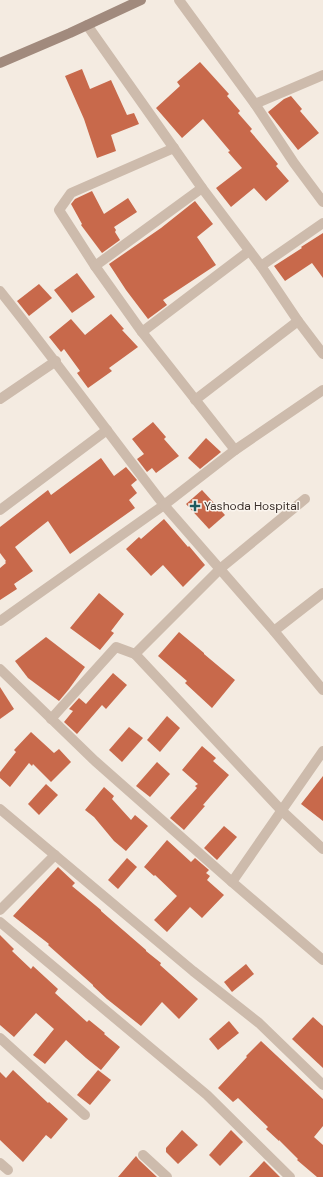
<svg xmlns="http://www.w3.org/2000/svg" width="323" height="1177" viewBox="0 0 323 1177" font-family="'DM Sans',sans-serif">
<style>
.building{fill:#c8694b}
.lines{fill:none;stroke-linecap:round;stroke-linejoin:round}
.street{stroke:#cdbbac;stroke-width:10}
.secondary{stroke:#a18a7d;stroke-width:10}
.poi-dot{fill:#1f5a5e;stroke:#fbf5ee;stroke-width:1.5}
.labels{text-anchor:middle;stroke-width:3;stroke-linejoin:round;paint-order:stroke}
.poi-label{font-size:12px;fill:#3b302b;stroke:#fbf5ee;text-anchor:start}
</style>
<rect width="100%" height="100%" fill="#f4ebe1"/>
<g class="building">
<polygon points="200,62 229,94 227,96 240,111 238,113 252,129 250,131 278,164 276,166 289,181 266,201 254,188 231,207 216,188 242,168 228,152 230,151 203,119 182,138 156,108 180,86 177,82"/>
<polygon points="82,69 90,89 111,80 127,115 134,113 139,124 111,135 116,151 97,158 84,119 65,76"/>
<polygon points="291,96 302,109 300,111 319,133 298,150 268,112 284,99"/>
<polygon points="92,191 104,214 128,198 137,212 114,227 116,230 115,232 120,240 102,253 81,225 82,224 71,204 75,199"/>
<polygon points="195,201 213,224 197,237 216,265 163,300 167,305 148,319 126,290 109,264 161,228"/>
<polygon points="323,233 323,278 312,263 285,281 274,266 302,248 301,247"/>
<polygon points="77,273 95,297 72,313 54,290"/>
<polygon points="39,284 52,298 29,316 17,301"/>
<polygon points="111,314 124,329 122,330 138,347 109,368 112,371 88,388 77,373 80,371 64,349 61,352 49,337 71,319 85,335"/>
<polygon points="153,422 166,437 164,439 179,456 156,473 152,468 147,472 137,459 144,454 132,439"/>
<polygon points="206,438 221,452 200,469 188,458"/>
<polygon points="101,458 114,476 126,467 137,480 131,485 137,493 129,500 135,508 70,554 48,521 15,547 33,571 14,584 17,589 0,600 0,568 6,563 5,562 6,561 0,553 0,527 48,490 51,495"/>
<polygon points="202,490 225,515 209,529 186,504"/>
<polygon points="164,519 188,547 189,546 205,565 183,587 163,565 151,576 126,549 139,537 141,539"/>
<polygon points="99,593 124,614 111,631 114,633 100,650 70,628"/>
<polygon points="179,632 204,653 204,654 235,680 212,708 185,683 187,681 158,656"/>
<polygon points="46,637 85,667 69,689 59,701 28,678 15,661"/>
<polygon points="113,673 127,685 106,709 102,705 77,734 64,722 73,711 69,709 79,698 86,704"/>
<polygon points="0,687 14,709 0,719"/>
<polygon points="167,716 180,728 160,752 147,740"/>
<polygon points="129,727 143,738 122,762 109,750"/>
<polygon points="31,732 54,753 59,749 71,762 51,782 33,764 32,766 29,763 10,787 0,778 0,772 16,752 14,750"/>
<polygon points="202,746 216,758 213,761 229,775 203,805 205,806 184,830 170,818 197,788 195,786 198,784 182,770"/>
<polygon points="157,762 170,774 150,797 136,786"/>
<polygon points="323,776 323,821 301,804"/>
<polygon points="46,784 58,795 39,815 28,804"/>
<polygon points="104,787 114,796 112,799 131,820 135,815 148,826 126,851 114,841 94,817 85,810"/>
<polygon points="224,826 237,837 217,860 204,848"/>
<polygon points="167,840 191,862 195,858 209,870 206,873 210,876 207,880 224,895 202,918 190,907 167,932 154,920 177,896 155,875 154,876 144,867"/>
<polygon points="127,858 137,867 118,889 108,880"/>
<polygon points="58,867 75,883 72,886 101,910 101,911 146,950 146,951 161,963 160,965 198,999 179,1019 162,1002 141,1026 107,999 93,986 93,985 48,945 49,944 13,916"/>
<polygon points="0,935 14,949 12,951 31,969 33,966 58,989 55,993 87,1022 89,1020 105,1033 104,1034 120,1047 101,1070 86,1058 66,1040 45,1064 33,1055 54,1029 36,1013 14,1037 0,1025"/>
<polygon points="246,964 254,974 232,992 224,982"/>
<polygon points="313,1017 323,1026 323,1068 292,1039"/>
<polygon points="229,1021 239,1033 218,1050 209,1039"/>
<polygon points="261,1041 323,1099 323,1126 314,1137 323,1145 323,1177 317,1177 297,1160 298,1159 279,1140 279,1141 266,1129 268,1127 238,1098 233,1102 218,1088 247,1057 246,1056"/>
<polygon points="13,1070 48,1103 49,1102 68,1119 51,1139 46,1135 23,1162 0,1140 0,1072 6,1078"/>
<polygon points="98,1070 111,1080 90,1105 77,1095"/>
<polygon points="182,1130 198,1145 178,1164 166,1152 166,1148"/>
<polygon points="231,1130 243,1142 220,1166 209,1155"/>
<polygon points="136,1156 139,1160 157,1177 118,1177"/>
<polygon points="264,1161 280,1177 249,1177"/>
</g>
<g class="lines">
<g class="street">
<polyline points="179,0 255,104 294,163 323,202"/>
<polyline points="87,25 202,188"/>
<polyline points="255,104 323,75"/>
<polyline points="95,266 59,210 71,193 174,148"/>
<polyline points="261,266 323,223"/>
<path d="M0 291C56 361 109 434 164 505L0 621"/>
<polyline points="142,332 249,251"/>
<polyline points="323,354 298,321 261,266 202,188 95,266 142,332 235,450 323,390"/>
<polyline points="0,399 56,361"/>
<polyline points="195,400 298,321"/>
<polyline points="235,450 164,505 274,631 323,690"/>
<polyline points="0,510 107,430"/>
<polyline points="274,631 323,593"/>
<polyline points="135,654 282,811 323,849"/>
<polyline points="0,669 95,761 232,882"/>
<polyline points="51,719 116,647 135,654 221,568 305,499"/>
<polyline points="323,751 232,882 323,960"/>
<polyline points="0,809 193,971 259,1023 323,1085"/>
<polyline points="0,910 55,855"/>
<polyline points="0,922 207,1095 290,1177"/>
<polyline points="0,1038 85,1115"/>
<polyline points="143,1155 167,1177"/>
<polyline points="0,1163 8,1170"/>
</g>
<polyline class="secondary" points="0,63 70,33 141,0"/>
</g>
<path class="poi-dot" d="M193 500h4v4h4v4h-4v4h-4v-4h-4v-4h4z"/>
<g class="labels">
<g class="poi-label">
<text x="204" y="510">Yashoda Hospital</text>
</g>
</g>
</svg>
